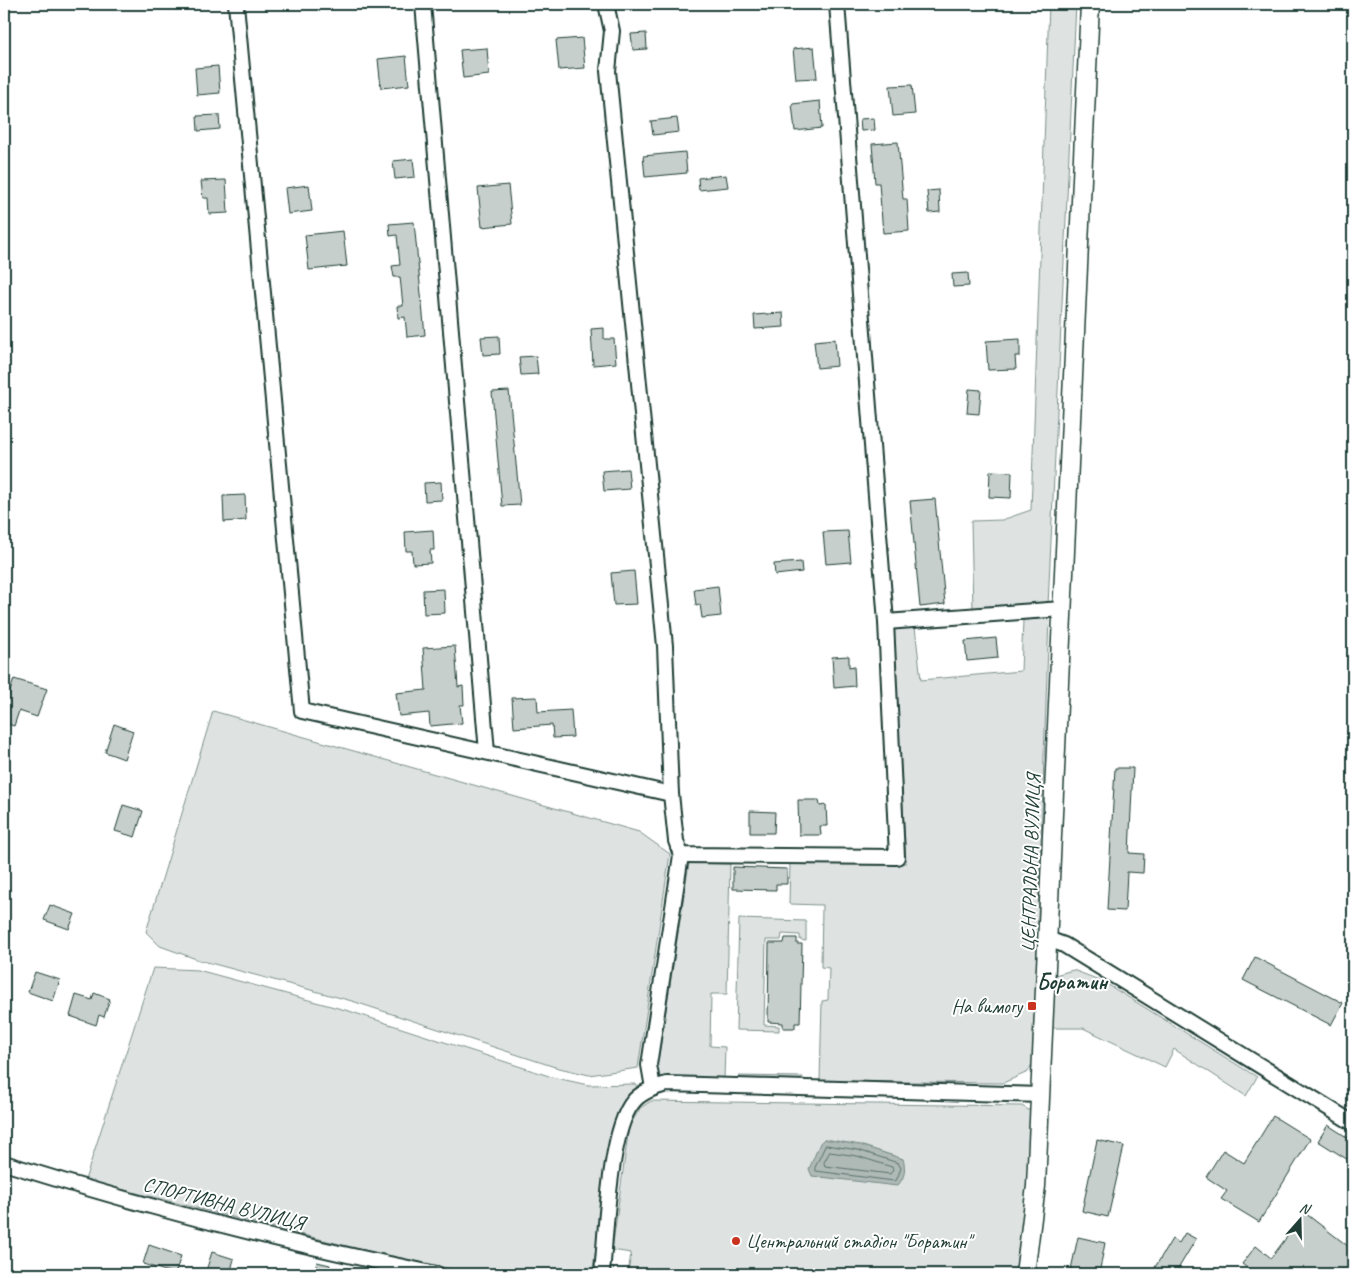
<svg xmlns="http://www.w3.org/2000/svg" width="1357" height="1278" viewBox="0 0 1357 1278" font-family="Caveat,sans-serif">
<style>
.green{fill:#dee3e2;stroke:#7e908b;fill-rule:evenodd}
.water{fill:#afbab7;stroke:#758883}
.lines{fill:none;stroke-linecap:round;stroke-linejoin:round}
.shore{stroke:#596f68;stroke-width:1}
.building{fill:#c7cfcc;stroke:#1f3d34}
.minor-casing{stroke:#1f3d34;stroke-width:18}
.tertiary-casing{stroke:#1f3d34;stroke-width:21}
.minor{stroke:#fff;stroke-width:14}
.tertiary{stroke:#fff;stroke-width:18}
.poi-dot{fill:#c8321e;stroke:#fff;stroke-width:2}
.labels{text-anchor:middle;stroke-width:4;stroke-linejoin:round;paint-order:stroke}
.street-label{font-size:20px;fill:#1f3d34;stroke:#fff}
.poi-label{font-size:20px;fill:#1f3d34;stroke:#fff;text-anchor:end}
.quarter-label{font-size:22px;font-weight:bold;fill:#1f3d34;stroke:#fff}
</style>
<rect width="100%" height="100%" fill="#fff"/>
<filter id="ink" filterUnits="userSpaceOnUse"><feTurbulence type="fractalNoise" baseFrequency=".02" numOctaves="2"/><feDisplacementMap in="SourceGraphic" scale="10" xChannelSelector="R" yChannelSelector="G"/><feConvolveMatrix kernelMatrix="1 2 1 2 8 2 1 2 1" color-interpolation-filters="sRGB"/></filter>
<g filter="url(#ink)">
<g class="green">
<polygon points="1049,4 1076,4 1048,605 973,611 971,521 1002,520 1031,510"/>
<polygon points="1049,618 1033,1062 1028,1072 1003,1083 820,1081 822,1001 828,1000 829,968 821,967 822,905 789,904 790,862 906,863 893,628 915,627 921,680 1021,671 1023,620"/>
<polygon points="213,711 639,832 670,854 638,1068 589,1075 555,1067 352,1001 199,960 160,946 146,932"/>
<polygon points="689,863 730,864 727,994 711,994 710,1046 725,1047 724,1079 662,1078 656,1074"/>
<polygon points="739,919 806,921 806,941 800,940 800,935 782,934 781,940 766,940 764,1025 779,1026 779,1031 736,1030"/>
<polygon points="153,968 198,970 349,1011 552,1077 588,1085 636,1084 637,1090 624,1103 616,1121 592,1274 474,1274 355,1248 85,1180"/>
<polygon points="1073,970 1102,981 1257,1077 1246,1096 1174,1049 1165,1067 1083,1028 1052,1028 1055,975"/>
<polygon points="738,1076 803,1077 803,1083 738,1081"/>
<path d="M651 1101 1022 1106 1032 1112 1027 1186 1015 1274H628L631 1253 612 1250 629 1127 640 1108ZM824 1139 859 1145 903 1159Z"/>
</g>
<path class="water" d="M824 1139 860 1145 903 1159C906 1169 905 1178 897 1186L812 1176 809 1169 820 1143Z"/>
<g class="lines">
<g class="shore">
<polygon points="826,1145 858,1150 898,1163 901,1168 897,1179 894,1181 816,1171 815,1168"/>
<polygon points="830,1152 857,1156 892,1167 893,1170 890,1174 825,1166 824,1163"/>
</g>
</g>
<g class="building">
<polygon points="646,33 647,49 633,50 631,34"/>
<polygon points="582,38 585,68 559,70 556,40"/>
<polygon points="814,47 817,78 796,79 793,49"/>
<polygon points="487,48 489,75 463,78 460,50"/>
<polygon points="406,56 409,85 381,88 378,59"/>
<polygon points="218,66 220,93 197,95 195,68"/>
<polygon points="912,85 915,114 893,116 890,86"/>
<polygon points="820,101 822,128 795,131 792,104"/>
<polygon points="219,115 220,129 198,131 197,116"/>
<polygon points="677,118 679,132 653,135 651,121"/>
<polygon points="874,118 875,130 861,131 860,119"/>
<polygon points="898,142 903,199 907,199 909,231 883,233 879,183 875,183 872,144"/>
<polygon points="685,152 687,173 645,177 643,156"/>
<polygon points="413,159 415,177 395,179 393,161"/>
<polygon points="726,175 728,187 699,190 698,178"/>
<polygon points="226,180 228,213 209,214 208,198 203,198 201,181"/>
<polygon points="309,185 312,211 288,214 285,188"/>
<polygon points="508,185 512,224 482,227 478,188"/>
<polygon points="939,190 940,212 929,213 927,191"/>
<polygon points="414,222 425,335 407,337 405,317 398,318 397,306 403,306 400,277 394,277 392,266 400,265 397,235 390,236 389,224"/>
<polygon points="343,231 347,266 309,270 305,235"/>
<polygon points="968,273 969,286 953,287 952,274"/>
<polygon points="783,313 784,327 755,329 754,315"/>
<polygon points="604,328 604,339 614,339 616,363 593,365 591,329"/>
<polygon points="499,336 500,354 483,355 481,337"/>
<polygon points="835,339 837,366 817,368 814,341"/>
<polygon points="1020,339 1020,356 1015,356 1016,369 988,370 986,341"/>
<polygon points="536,356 538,374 521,375 519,357"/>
<polygon points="969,389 981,390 979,414 967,413"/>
<polygon points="509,391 520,505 502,506 492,392"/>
<polygon points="628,469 630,489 604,491 602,471"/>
<polygon points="990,471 1012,472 1011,498 989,497"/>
<polygon points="441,482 442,500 425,501 424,483"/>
<polygon points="245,495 246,520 224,522 223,496"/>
<polygon points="935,499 945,604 920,607 910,501"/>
<polygon points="433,530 434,550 430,550 431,563 413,564 412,551 406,551 405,532"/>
<polygon points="848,531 851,562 826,564 823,532"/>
<polygon points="801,562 802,572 775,575 774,564"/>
<polygon points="634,571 637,604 614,605 611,573"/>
<polygon points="718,586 721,616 702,618 700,604 696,605 694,589"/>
<polygon points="444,589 445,613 424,614 423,590"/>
<polygon points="996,638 998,658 967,661 965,641"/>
<polygon points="455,646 458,687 463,686 464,705 460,705 462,723 430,726 429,713 399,716 396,693 426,690 423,648"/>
<polygon points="849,656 849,667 854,666 855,686 834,688 832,657"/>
<polygon points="14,679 47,689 37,717 19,711 14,726 4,723 4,700 7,701"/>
<polygon points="537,697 538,712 571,710 573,737 553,738 552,725 514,728 512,698"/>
<polygon points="114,724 133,731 124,759 105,752"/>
<polygon points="1115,768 1133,768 1129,853 1144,854 1143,873 1127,872 1125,911 1107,910"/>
<polygon points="798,800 819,800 820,806 826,805 827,826 820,826 821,835 799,835"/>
<polygon points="123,805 143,811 135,837 115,831"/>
<polygon points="750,811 775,812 774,833 750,833"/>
<polygon points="733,867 787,869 787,884 776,884 776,890 733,889"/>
<polygon points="50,905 75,914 69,929 44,920"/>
<polygon points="785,938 797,938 797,944 802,944 800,1023 795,1023 795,1028 783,1028 783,1023 768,1022 769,943 784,943"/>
<polygon points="1255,957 1343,1003 1331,1025 1243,980"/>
<polygon points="35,972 60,980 53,1001 28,992"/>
<polygon points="94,993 110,999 104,1017 99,1015 96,1025 70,1016 76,995 92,1000"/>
<polygon points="1273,1116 1310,1139 1259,1222 1221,1199 1227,1191 1206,1177 1223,1150 1244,1163"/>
<polygon points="1328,1125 1353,1141 1353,1163 1318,1141"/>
<polygon points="1097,1140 1124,1146 1108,1217 1082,1211"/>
<polygon points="1305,1213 1353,1250 1353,1274 1255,1274 1242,1264 1256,1246 1271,1258"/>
<polygon points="1185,1233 1196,1239 1175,1274 1151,1274 1172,1239 1179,1243"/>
<polygon points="1078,1237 1105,1243 1099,1274 1070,1274"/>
<polygon points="149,1245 181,1256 175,1274 143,1264"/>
<polygon points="212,1252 234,1259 230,1274 205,1274"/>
<polygon points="317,1262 330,1265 328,1274 314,1274"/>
</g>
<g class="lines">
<defs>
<g id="minor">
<polyline points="236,4 302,711 671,794 676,841 681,855 897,857 886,622"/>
<polyline points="423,4 487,752"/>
<polyline points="606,4 612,31 608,71 665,646 671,794"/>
<polyline points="837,4 886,622 1062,609"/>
<polyline points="1048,939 1064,945 1353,1123"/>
<polyline points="653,1088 649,1065 681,855"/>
<path d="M4 1163C144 1207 293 1245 437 1274"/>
<path d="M602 1274C606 1233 609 1131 633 1102 641 1092 655 1087 667 1084L1040 1095"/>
</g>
<polyline id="tertiary" points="1025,1274 1036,1186 1090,4"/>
</defs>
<use href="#minor" class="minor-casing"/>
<use href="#tertiary" class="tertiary-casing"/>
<use href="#minor" class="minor"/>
<use href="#tertiary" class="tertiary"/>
</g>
</g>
<g class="poi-dot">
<rect x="1027" y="1001" width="10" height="10" rx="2.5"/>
<circle cx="736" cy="1241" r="5"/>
</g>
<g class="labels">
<g class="street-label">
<text transform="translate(1030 863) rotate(-88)" y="7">ЦЕНТРАЛЬНА ВУЛИЦЯ</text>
<text transform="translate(224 1203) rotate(14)" y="7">СПОРТИВНА ВУЛИЦЯ</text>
</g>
<g class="poi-label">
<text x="1022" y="1013">На вимогу</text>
<text x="746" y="1248" text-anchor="start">Центральний стадіон "Боратин"</text>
</g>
<g class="quarter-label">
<text x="1072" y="989">Боратин</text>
</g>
</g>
<rect width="1357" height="1278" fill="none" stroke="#fff" stroke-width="20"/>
<rect x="10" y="10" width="1337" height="1258" fill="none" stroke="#1f3d34" stroke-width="2" filter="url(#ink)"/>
<g transform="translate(1300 1220) rotate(20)" stroke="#ffffff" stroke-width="4" paint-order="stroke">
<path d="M0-4L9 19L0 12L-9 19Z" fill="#1f3d34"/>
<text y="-8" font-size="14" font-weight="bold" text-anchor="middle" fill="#1f3d34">N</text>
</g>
</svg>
